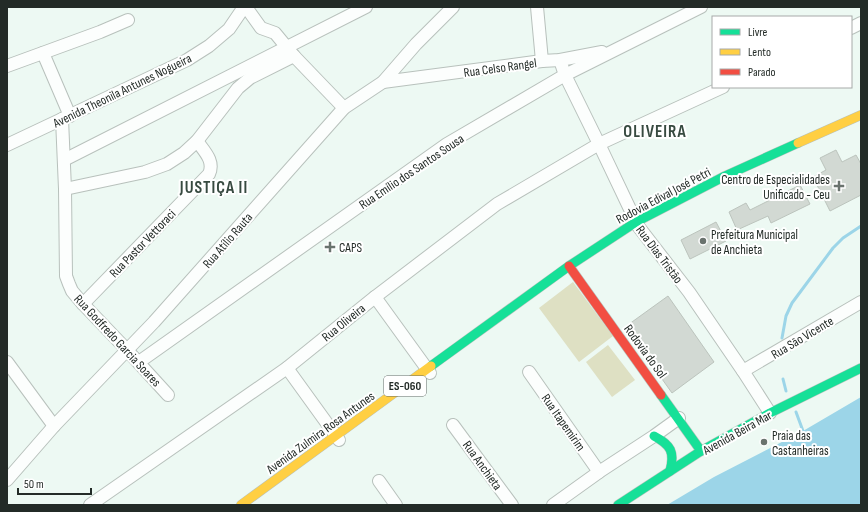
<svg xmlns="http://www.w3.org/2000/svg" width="868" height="512" viewBox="0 0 868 512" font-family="'Sofia Sans Condensed',sans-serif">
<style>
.green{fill:#dee0c3}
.water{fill:#9cd5e8}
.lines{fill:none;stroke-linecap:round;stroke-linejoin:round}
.stream{stroke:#9cd5e8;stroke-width:3}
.building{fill:#d2d9d3;stroke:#bcc4bd}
.street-casing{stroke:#b8c1bc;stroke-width:14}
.fast-casing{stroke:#b8c1bc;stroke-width:10}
.slow-casing{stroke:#b8c1bc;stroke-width:10}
.jam-casing{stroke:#b8c1bc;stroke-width:10}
.street{stroke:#fcfefd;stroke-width:12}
.fast{stroke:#16e098;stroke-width:9}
.slow{stroke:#ffcf43;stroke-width:9}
.jam{stroke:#f24e42;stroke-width:9}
.poi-dot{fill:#6a736e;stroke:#fff;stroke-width:1.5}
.labels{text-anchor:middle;stroke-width:4;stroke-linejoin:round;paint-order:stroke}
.shield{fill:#fff;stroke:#656b68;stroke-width:1}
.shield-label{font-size:12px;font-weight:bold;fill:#232b27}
.street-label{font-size:13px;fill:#232b27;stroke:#fff}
.poi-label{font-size:13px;fill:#232b27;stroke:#fff;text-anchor:start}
.district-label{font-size:17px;font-weight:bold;letter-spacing:1px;fill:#374a40;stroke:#fff}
</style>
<rect width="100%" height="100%" fill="#edf9f3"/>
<g class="green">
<polygon points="573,282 613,336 579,362 539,308"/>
<polygon points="608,345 635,380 612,397 586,362"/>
</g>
<polygon class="water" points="861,397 861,505 667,505 714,477 803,431"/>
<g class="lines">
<g class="stream">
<polyline points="782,338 786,316 792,303 833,248 843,238 861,226"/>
<polyline points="783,379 786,391"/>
<polyline points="796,412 803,431"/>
</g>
</g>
<g class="building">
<polygon points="836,150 842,162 856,155 861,164 861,195 830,211 813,177 826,170 820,158"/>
<polygon points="800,185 810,204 771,223 768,216 737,230 729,212 746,203 750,210"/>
<polygon points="716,222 726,241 690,259 681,240"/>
<polygon points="668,296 714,362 672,393 625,327"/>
</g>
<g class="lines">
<defs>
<g id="street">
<polyline points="246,7 261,28 275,33 294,56 344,108"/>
<polyline points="537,7 542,61"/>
<polyline points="851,28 861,23"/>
<polyline points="43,53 70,116"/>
<polyline points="560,60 565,75 599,144 638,226 689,292 743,371 770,413"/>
<polyline points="7,66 100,32 128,20"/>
<polyline points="383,82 542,61 560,60 602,52"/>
<polyline points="62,119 65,189 66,276 69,284 72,291 83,304 127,350 168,395"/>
<polyline points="7,145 187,60 209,46 229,29 244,7"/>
<polyline points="64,160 366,7"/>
<polyline points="65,189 145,172 167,164 184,153 197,141 238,88 250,78 294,56"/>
<polyline points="375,297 430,373"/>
<path d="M83 304 209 174C215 161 204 151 197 141"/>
<polyline points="7,362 54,426"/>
<polyline points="139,362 447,144 565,75 701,7"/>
<polyline points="287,368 339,440"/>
<polyline points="743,371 861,302"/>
<polyline points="529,372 599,472"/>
<polyline points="453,425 512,505"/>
<polyline points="7,480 54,426 154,322 344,108 383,82 416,44 453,7"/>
<polyline points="379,481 396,505"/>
<polyline points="90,505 287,368 375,297 497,204 599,144 723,87"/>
<polyline points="553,505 599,472 654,436 679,418"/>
</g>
<g id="fast">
<polyline points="431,366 569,266 636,222 725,176 798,143"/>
<path d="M654 436C671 445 675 452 670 471"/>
<polyline points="701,451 770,413 861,368"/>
<polyline points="618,505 701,451 661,395"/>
</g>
<g id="slow">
<polyline points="798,143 861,115"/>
<polyline points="241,505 431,366"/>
</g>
<polyline id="jam" points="569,266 661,395"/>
</defs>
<use href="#street" class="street-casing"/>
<use href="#fast" class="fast-casing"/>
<use href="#slow" class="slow-casing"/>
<use href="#jam" class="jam-casing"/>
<use href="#street" class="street"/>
<use href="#fast" class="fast"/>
<use href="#slow" class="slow"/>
<use href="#jam" class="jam"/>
</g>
<g class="poi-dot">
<path d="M837 180h4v4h4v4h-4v4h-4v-4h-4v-4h4z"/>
<circle cx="703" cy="241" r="4"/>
<path d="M328 241h4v4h4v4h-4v4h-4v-4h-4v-4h4z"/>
<circle cx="764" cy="442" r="4"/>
</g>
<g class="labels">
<rect class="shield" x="384" y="376" width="42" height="20" rx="3"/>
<g class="shield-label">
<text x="405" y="390">ES-060</text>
</g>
<g class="street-label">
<text transform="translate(500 67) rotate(-8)" y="5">Rua Celso Rangel</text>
<text transform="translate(122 90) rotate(-26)" y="5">Avenida Theonila Antunes Nogueira</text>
<text transform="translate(411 171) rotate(-34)" y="5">Rua Emílio dos Santos Sousa</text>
<text transform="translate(663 195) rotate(-28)" y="5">Rodovia Edival José Petri</text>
<text transform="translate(227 240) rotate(-49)" y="5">Rua Atílio Rauta</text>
<text transform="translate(142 243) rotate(-46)" y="5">Rua Pastor Vettoraci</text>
<text transform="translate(660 254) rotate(53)" y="5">Rua Dias Tristão</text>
<text transform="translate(343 322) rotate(-39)" y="5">Rua Oliveira</text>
<text transform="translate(802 337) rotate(-31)" y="5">Rua São Vicente</text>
<text transform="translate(118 340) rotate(47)" y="5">Rua Godfredo Garcia Soares</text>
<text transform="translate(646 351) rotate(54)" y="5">Rodovia do Sol</text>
<text transform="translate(564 422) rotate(55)" y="5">Rua Itapemirim</text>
<text transform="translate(320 432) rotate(-36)" y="5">Avenida Zulmira Rosa Antunes</text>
<text transform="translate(737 432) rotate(-29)" y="5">Avenida Beira Mar</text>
<text transform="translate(483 465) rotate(54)" y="5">Rua Anchieta</text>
</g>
<g class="poi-label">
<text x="830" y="184" text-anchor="end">Centro de Especialidades<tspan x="830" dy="15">Unificado - Ceu</tspan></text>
<text x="711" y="239">Prefeitura Municipal<tspan x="711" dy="15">de Anchieta</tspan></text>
<text x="339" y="252">CAPS</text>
<text x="772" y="440">Praia das<tspan x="772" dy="15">Castanheiras</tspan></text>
</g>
<g class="district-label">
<text x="655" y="137">OLIVEIRA</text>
<text x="214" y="193">JUSTIÇA II</text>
</g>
</g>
<rect width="868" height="512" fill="none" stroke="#232b27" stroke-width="16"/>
<rect x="712" y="16" width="140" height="72" fill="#ffffff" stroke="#a7aaa9"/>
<rect x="720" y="29" width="20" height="6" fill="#16e098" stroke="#a7aaa9"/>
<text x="748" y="36" font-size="12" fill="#232b27">Livre</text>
<rect x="720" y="49" width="20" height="6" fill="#ffcf43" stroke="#a7aaa9"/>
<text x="748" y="56" font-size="12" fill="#232b27">Lento</text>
<rect x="720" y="69" width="20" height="6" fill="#f24e42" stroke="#a7aaa9"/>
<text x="748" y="76" font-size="12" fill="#232b27">Parado</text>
<path d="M18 488v6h73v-6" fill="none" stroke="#232b27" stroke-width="2"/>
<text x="24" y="488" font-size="12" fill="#232b27" stroke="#ffffff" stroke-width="3" paint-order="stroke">50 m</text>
</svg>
